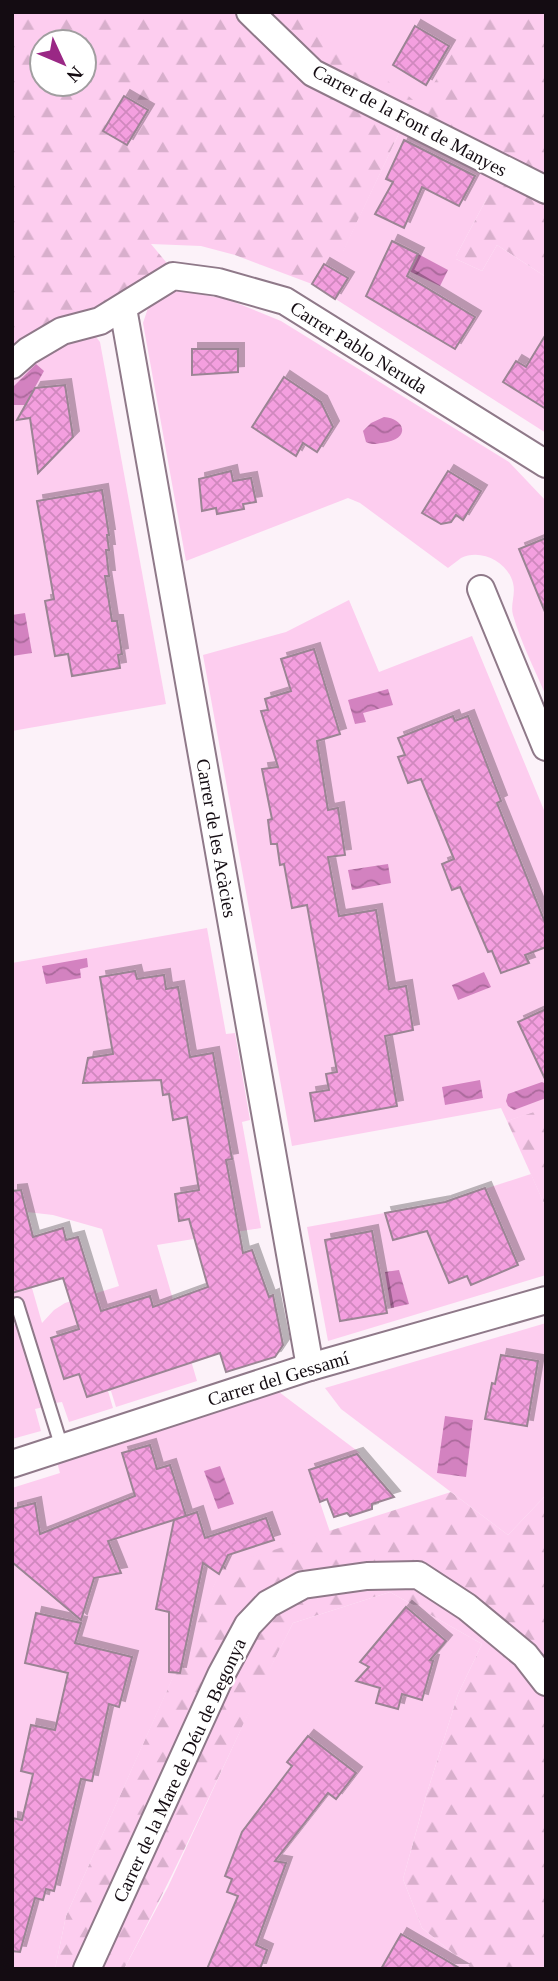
<svg xmlns="http://www.w3.org/2000/svg" width="558" height="1981" viewBox="0 0 558 1981" font-family="Georgia,serif">
<style>
.forest{fill:url(#forest-firs);fill-rule:evenodd}
.garden{fill:#fdcdef;fill-rule:evenodd}
.water{fill:url(#water-waves)}
.building{fill:url(#building-cross-hatch);stroke:#9b8494;stroke-width:2;filter:url(#shadow)}
.lines{fill:none;stroke-linecap:round;stroke-linejoin:round}
.lane-casing{stroke:#8f7989;stroke-width:16}
.street-casing{stroke:#8f7989;stroke-width:30}
.lane{stroke:#fff;stroke-width:12}
.street{stroke:#fff;stroke-width:26}
.labels{text-anchor:middle;stroke-width:5;stroke-linejoin:round;paint-order:stroke}
.street-label{font-size:19px;fill:#140c12;stroke:#fff}
</style>
<defs>
<pattern id="forest-firs" width="22" height="20" patternUnits="userSpaceOnUse" patternTransform="scale(1.75)"><rect width="22" height="20" fill="#fdcdef"/><path d="M5 1l3.5 6h-7zM16 11l3.5 6h-7z" fill="#d8afcc"/></pattern>
<pattern id="water-waves" width="16" height="10" patternUnits="userSpaceOnUse" patternTransform="scale(1.75)"><rect width="16" height="10" fill="#d382c0"/><path d="M0 5q4-4 8 0t8 0" fill="none" stroke="#aa699b"/></pattern>
<pattern id="building-cross-hatch" width="8" height="8" patternUnits="userSpaceOnUse" patternTransform="scale(1.75)"><rect width="8" height="8" fill="#f49fdf"/><path d="M0 0l8 8M0 8l8-8" fill="none" stroke="#d088be"/></pattern>
<filter id="shadow"><feDropShadow dx="6" dy="-6" stdDeviation="0" flood-color="#0004"/></filter>
</defs>
<rect width="100%" height="100%" fill="#fcf2f9"/>
<g class="forest">
<path d="M12 12H546V277L497 245 482 271 456 259V256L488 196 402 127 343 252 324 264 312 284 235 255 201 246 151 244 171 268 114 296 88 315 90 335 24 372 12 384ZM42 42H84V84H42Z"/>
<polygon points="546,1107 546,1208 507,1121"/>
<path d="M451 1492 508 1535 546 1495V1969H472L422 1928 403 1879 426 1796 458 1694 482 1644 390 1592 293 1623C235 1737 185 1855 124 1969H55L66 1916 223 1565Z"/>
</g>
<g class="garden">
<polygon points="292,12 468,12 475,16 420,106 405,93 306,25"/>
<polygon points="402,127 496,176 488,196 456,256 456,259 482,271 497,245 546,277 546,433 312,284 324,264 343,251"/>
<path d="M171 289 227 299 281 321 509 462 546 501V696C535 670 521 643 513 615 510 605 516 594 513 583 508 562 481 548 461 558 457 561 452 565 448 568L360 503 348 498 186 561 143 323 150 302Z"/>
<path d="M90 335 96 337 100 342 166 704 12 731V384C34 361 60 345 90 335Z"/>
<polygon points="349,600 379,672 472,636 546,815 546,1108 507,1121 501,1108 292,1146 203,655 286,632"/>
<path d="M207 928 226 1034 235 1033 250 1120 242 1122 261 1228 157 1245 197 1381 116 1407 111 1391H108L113 1408 69 1422 62 1402 55 1403 40 1355 35 1356 12 1300V963ZM27 1212 53 1215 102 1229 119 1286 65 1303 54 1310 42 1323 32 1288 48 1283Z"/>
<polygon points="531,1174 546,1208 546,1275 328,1341 307,1227 445,1202"/>
<polygon points="12,1323 20,1328 44,1407 35,1409 41,1431 12,1439"/>
<polygon points="546,1323 546,1495 508,1535 341,1409 325,1388"/>
<polygon points="279,1392 360,1453 309,1470 330,1532 223,1566 66,1916 55,1969 12,1969 12,1488 60,1473 55,1455"/>
<polygon points="390,1592 482,1644 458,1694 426,1796 403,1879 422,1928 472,1969 124,1969 168,1887 259,1690 293,1623"/>
</g>
<g class="water">
<polygon points="418,254 448,270 440,286 409,271"/>
<polygon points="36,364 44,371 25,405 12,405 12,388"/>
<path d="M384 417C404 418 413 439 382 443 375 444 372 445 366 442L363 431 371 423Z"/>
<polygon points="25,613 32,653 12,656 12,615"/>
<polygon points="388,689 393,705 363,713 366,722 355,724 348,700"/>
<polygon points="388,864 391,883 352,890 348,870"/>
<polygon points="87,958 88,967 80,969 81,978 46,984 42,966"/>
<polygon points="484,972 491,987 458,1000 452,985"/>
<polygon points="480,1080 483,1098 445,1105 442,1087"/>
<polygon points="542,1082 546,1084 546,1098 514,1110 508,1106 506,1101 508,1094"/>
<polygon points="399,1270 409,1304 391,1308 385,1272"/>
<polygon points="445,1416 473,1420 466,1477 437,1473"/>
<polygon points="220,1466 234,1504 218,1509 204,1471"/>
</g>
<g class="building">
<polygon points="415,26 449,46 426,85 393,65"/>
<polygon points="124,96 148,110 127,145 103,131"/>
<polygon points="404,140 475,176 459,206 422,187 404,228 375,214 393,182 386,179"/>
<polygon points="392,241 418,254 407,276 475,317 455,349 366,296"/>
<polygon points="324,264 348,278 335,299 312,284"/>
<polygon points="546,334 546,409 503,382 516,361 526,367"/>
<polygon points="192,349 238,349 238,372 192,375"/>
<polygon points="284,377 321,402 333,427 317,452 303,443 296,456 252,427"/>
<polygon points="65,385 73,437 38,473 30,418 17,420 35,388"/>
<polygon points="231,471 233,481 251,478 256,502 243,504 244,509 217,514 216,508 202,511 199,479"/>
<polygon points="448,471 481,491 463,520 456,515 451,522 441,524 422,513"/>
<polygon points="102,490 109,535 107,535 109,550 106,550 109,576 105,576 112,621 117,621 122,654 118,655 120,668 72,676 68,654 55,656 45,601 54,599 37,501"/>
<polygon points="546,538 546,611 545,612 519,549"/>
<polygon points="314,649 340,734 317,741 328,810 338,808 345,855 328,857 339,916 376,910 389,989 406,986 413,1030 385,1036 397,1106 315,1121 310,1093 329,1090 326,1074 337,1072 307,905 292,908 284,864 280,865 277,844 271,844 268,820 272,819 262,769 278,767 261,711 268,710 265,699 291,691 281,659"/>
<polygon points="453,716 455,721 468,716 501,801 497,803 546,925 546,947 525,955 529,963 501,973 492,951 488,952 460,887 452,890 442,864 454,859 421,779 408,783 398,757 405,755 398,738"/>
<polygon points="135,971 137,979 164,975 166,989 178,987 190,1057 213,1053 232,1159 226,1160 243,1253 252,1250 269,1297 273,1295 283,1345 275,1357 226,1372 220,1353 87,1397 79,1374 64,1379 51,1338 79,1329 63,1278 12,1293 12,1191 21,1190 33,1237 63,1228 66,1240 78,1237 101,1311 150,1296 153,1307 208,1287 189,1219 179,1221 175,1194 199,1190 187,1117 173,1120 169,1094 163,1095 161,1080 83,1083 88,1058 113,1054 100,977"/>
<polygon points="546,1009 546,1081 518,1022"/>
<polygon points="485,1188 518,1265 471,1285 467,1276 449,1283 427,1231 393,1240 385,1213 445,1202"/>
<polygon points="372,1231 387,1313 340,1321 325,1240"/>
<polygon points="501,1355 538,1361 527,1426 485,1419 492,1383 495,1384"/>
<polygon points="150,1445 157,1469 170,1465 186,1516 108,1541 121,1573 94,1578 81,1620 12,1562 12,1509 35,1503 40,1534 135,1496 122,1453"/>
<polygon points="357,1454 394,1497 372,1504 372,1509 350,1516 347,1513 334,1517 327,1499 320,1502 309,1470"/>
<polygon points="197,1512 205,1538 266,1518 274,1540 228,1555 219,1574 203,1563 180,1673 169,1672 169,1612 156,1609 174,1520"/>
<polygon points="406,1607 446,1641 430,1660 433,1661 422,1700 402,1694 398,1709 376,1703 380,1688 356,1681 369,1667 360,1662"/>
<polygon points="36,1613 81,1623 75,1643 132,1657 119,1707 109,1704 92,1781 81,1779 54,1891 46,1889 43,1900 35,1898 20,1952 12,1951 12,1818 22,1820 33,1774 21,1771 31,1725 55,1730 68,1673 25,1663"/>
<polygon points="308,1736 356,1773 336,1799 328,1793 275,1861 286,1863 256,1945 267,1950 260,1969 207,1969 238,1896 227,1892 232,1879 225,1876 242,1832 292,1766 287,1762"/>
<polygon points="401,1934 461,1969 381,1969"/>
</g>
<g class="lines">
<defs>
<polyline id="lane" points="17,1304 62,1448"/>
<g id="street">
<polyline points="250,12 313,73 546,190"/>
<polyline points="123,308 310,1367"/>
<polyline points="12,365 28,351 62,331 100,321 173,276 218,282 285,301 546,464"/>
<polyline points="481,589 546,747"/>
<polyline points="12,1464 310,1367 546,1300"/>
<polyline points="87,1969 221,1675 248,1625 268,1604 303,1585 367,1576 418,1575 467,1607 525,1655 546,1682"/>
</g>
</defs>
<use href="#lane" class="lane-casing"/>
<use href="#street" class="street-casing"/>
<use href="#lane" class="lane"/>
<use href="#street" class="street"/>
</g>
<g class="labels">
<g class="street-label">
<text transform="translate(410 120) rotate(28)" y="7">Carrer de la Font de Manyes</text>
<text transform="translate(359 347) rotate(32)" y="7">Carrer Pablo Neruda</text>
<text transform="translate(217 838) rotate(80)" y="7">Carrer de les Acàcies</text>
<text transform="translate(278 1378) rotate(-17)" y="7">Carrer del Gessamí</text>
<text transform="translate(179 1770) rotate(-65)" y="7">Carrer de la Mare de Déu de Begonya</text>
</g>
</g>
<rect width="558" height="1981" fill="none" stroke="#140c12" stroke-width="28"/>
<g transform="translate(63 63) rotate(134)"><circle r="33" fill="#ffffff" stroke="#a19ea0" stroke-width="2"/>
<path d="M0-5L12 26L0 18L-12 26Z" fill="#9a2885"/>
<text y="-10" font-size="19" font-weight="bold" text-anchor="middle" fill="#140c12">N</text>
</g>
</svg>
